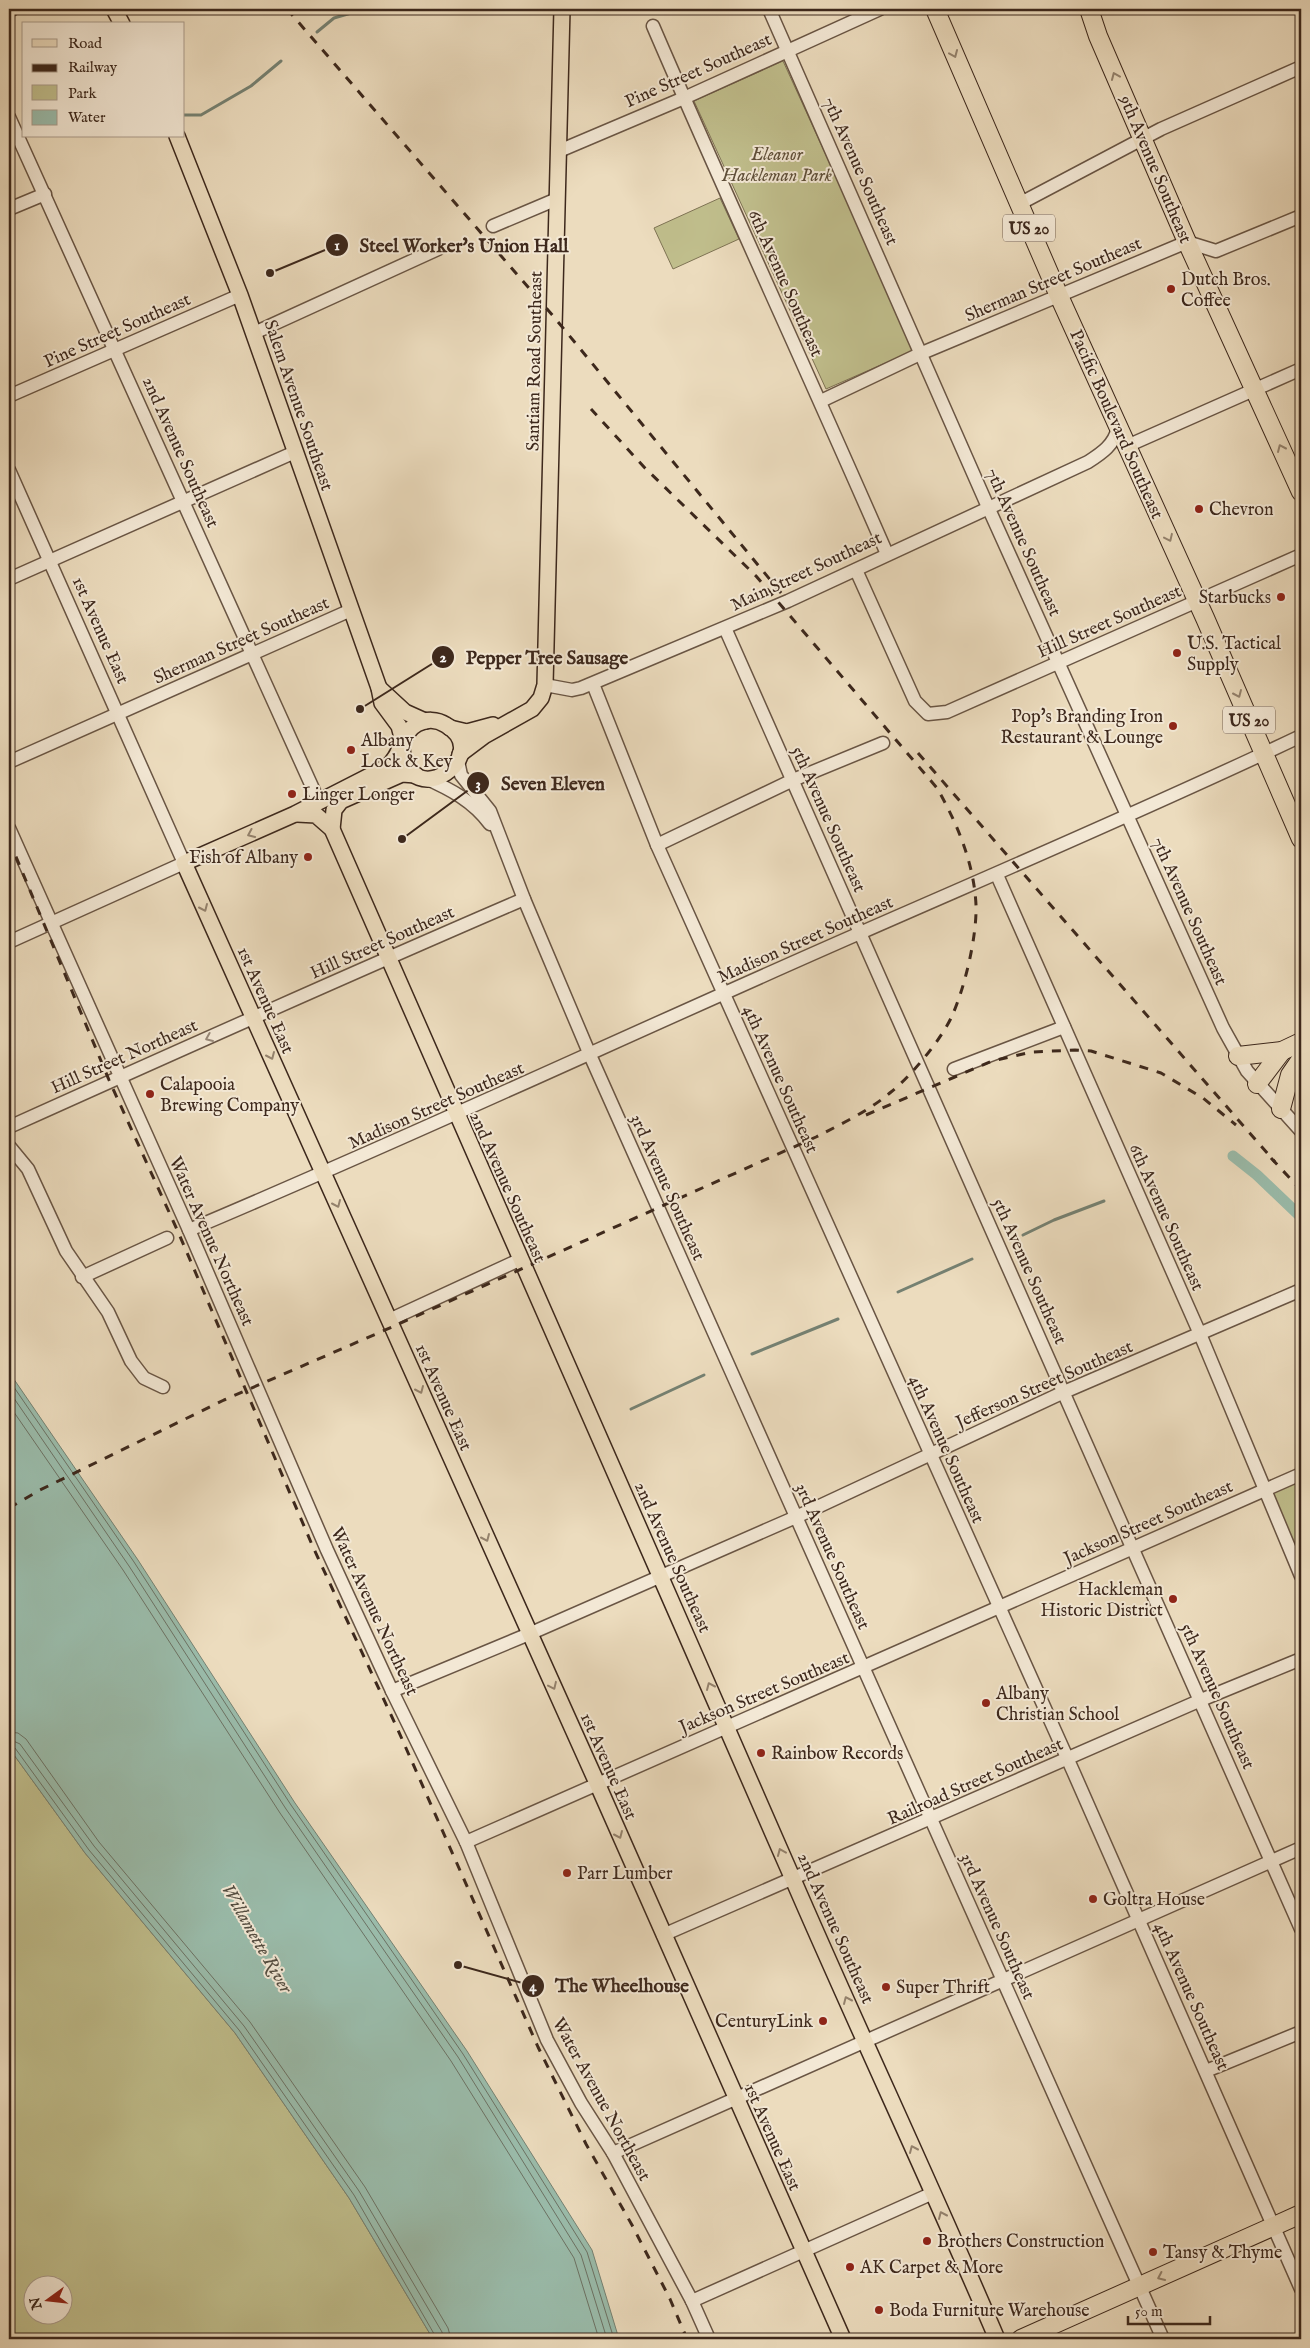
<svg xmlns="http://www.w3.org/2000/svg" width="1310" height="2348" viewBox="0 0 1310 2348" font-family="'IM FELL English',serif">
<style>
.green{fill:#c0be8c;stroke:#7e7354;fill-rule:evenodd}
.water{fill:#9abcab;stroke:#758172}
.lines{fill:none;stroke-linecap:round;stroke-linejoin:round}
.shore{stroke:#6c7264;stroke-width:1}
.stream{stroke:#758172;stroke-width:3}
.canal{stroke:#9abcab;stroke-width:11}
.minor-casing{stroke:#695544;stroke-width:15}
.major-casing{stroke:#3d281c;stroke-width:18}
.highway-casing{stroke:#3d281c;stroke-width:20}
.minor{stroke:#f3e8d5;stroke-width:12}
.major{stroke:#ecdcbe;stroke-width:15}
.highway{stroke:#ecdcbe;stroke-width:18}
.rail{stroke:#3d281c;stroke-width:3;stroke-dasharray:9 9;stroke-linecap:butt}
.oneway{stroke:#94826d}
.oneway2{stroke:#988878}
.poi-dot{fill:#8f2418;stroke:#f3e8d5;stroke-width:2}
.labels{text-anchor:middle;stroke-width:4;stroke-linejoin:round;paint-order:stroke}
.shield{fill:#f3e8d5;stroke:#746254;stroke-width:1}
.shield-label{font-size:16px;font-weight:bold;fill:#3d281c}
.street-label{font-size:18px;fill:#3d281c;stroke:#f3e8d5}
.park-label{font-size:18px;font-style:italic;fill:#5e4e38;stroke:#f3e8d5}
.poi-label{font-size:18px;fill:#3d281c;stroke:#f3e8d5;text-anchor:start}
.water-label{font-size:19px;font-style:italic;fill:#544d40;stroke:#f3e8d5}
.leader{fill:none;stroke:#3d281c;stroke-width:2}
.callout-dot{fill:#3d281c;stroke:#f3e8d5;stroke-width:2}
.mark-label{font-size:15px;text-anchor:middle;font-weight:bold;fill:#fff}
.callout-label{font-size:19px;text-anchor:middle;font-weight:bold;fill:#3d281c;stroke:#f3e8d5;stroke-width:4;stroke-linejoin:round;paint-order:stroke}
</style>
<rect width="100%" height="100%" fill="#ecdcbe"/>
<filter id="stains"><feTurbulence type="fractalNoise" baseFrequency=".004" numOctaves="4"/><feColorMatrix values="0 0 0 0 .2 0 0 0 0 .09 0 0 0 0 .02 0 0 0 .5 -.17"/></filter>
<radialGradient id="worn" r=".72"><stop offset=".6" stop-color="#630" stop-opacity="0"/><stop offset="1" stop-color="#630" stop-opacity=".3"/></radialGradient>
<g class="green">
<polygon points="783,61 915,350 826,389 694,101"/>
<polygon points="720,198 739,239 673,269 654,228"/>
<polygon points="1301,1473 1301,1576 1264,1490"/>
<path d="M9 1748 85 1853 235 2033 349 2198 433 2339H9ZM32 2286H62V2316H32Z"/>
</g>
<polygon class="water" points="9,1372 138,1560 295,1803 467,2051 592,2250 619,2339 433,2339 349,2198 235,2033 85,1853 9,1748"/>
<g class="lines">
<g class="shore">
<polyline points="9,1380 134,1562 291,1805 463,2054 587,2252 614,2339"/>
<polyline points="9,1391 129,1566 286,1809 458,2057 581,2255 607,2339"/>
<polyline points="9,1405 123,1570 280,1813 451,2061 574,2258 599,2339"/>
<polyline points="9,1732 18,1733 26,1739 99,1842 250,2022 365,2187 448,2328 451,2339"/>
<polyline points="9,1739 20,1744 94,1846 244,2026 359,2191 442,2332 443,2339"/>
<polyline points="9,1746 15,1748 89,1850 239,2030 354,2195 437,2339"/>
</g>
<g class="stream">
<polyline points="317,32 334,18 365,9"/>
<polyline points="184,115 201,115 251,86 281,61"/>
<polyline points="1023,1235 1054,1220 1104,1201"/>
<polyline points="898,1292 972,1259"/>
<polyline points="752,1354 838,1319"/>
<polyline points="631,1409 704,1375"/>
</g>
<polyline class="canal" points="1233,1156 1257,1175 1301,1217"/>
<defs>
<g id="minor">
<polyline points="769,9 988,507 1223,1028 1247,1071 1301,1131"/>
<polyline points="9,11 13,9"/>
<path d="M653 26C729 203 810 377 887 554"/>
<polyline points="9,117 319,802"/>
<polyline points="559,151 684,98 880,9"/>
<polyline points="1019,204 1161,129 1301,67"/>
<polyline points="9,209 45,194"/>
<polyline points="493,226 557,199"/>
<polyline points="254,333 438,249"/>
<polyline points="9,396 240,295"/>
<polyline points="821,401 922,353 1187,242 1216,251 1301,216"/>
<polyline points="1127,446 1301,369"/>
<polyline points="9,470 184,863 9,942"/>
<polyline points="856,570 915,701 928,714 947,712 1301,555"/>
<polyline points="9,579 295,452"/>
<polyline points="725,628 1301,1929"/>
<polyline points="593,684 657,845 1073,1771 1301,2289"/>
<path d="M545 685 572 690 581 688 788 601 1088 462C1102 453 1114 445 1118 428"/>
<polyline points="458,761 461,775 490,811 524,899 590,1055 1163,2339"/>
<polyline points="9,762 351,610"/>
<path d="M425 778C450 789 473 801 490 824"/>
<polyline points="9,828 189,1230 327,1550 392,1691 466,1842 547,2040 581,2103 613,2153 692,2301 709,2339"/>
<polyline points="657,845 793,780 883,743"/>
<polyline points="997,875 1200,1334 1301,1576"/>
<polyline points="954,1069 1064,1027"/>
<path d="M9 1127C180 1050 352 973 524 899"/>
<polyline points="9,1146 28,1169 66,1251 108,1312 131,1361 144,1378 163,1387"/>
<path d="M189 1230C415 1135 636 1031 860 933 1008 868 1156 805 1301 736"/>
<polyline points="82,1277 167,1238"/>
<polyline points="389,1320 519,1260"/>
<polyline points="392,1691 529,1634 796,1517 1064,1392 1301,1290"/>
<polyline points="466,1842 1301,1474"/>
<polyline points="663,1935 1201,1700 1301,1659"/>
<polyline points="1206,2071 1301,2032"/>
<polyline points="613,2153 1301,1848"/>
<polyline points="692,2301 933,2193"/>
</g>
<g id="major">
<polyline points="114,9 122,24"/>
<polyline points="177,136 240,295 379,688 382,703 399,726 403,741"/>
<polyline points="379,688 405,712 425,721"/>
<polyline points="450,728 467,732 493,725"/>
<path d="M402 749C410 816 496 754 446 725 437 719 426 719 417 724 400 733 404 753 387 767L295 814 184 863 597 1783 843 2339"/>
<polyline points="460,754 484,736 532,709 541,698 545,685 562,9"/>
<path d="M297 814 316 815 332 829C483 1179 640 1527 792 1877 859 2032 931 2184 997 2339"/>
<polyline points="332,829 334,810 341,801 402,774 416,775"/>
</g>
<g id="highway">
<polyline points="935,9 1059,296 1205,618 1301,839"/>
<polyline points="1089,9 1098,36 1187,242 1301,492"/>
<polyline points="1238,1056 1282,1051 1301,1042"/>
<polyline points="1257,1084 1282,1051"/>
<polyline points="1281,1109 1290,1075 1301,1059"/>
<polyline points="1021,2339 1301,2214"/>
</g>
</defs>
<use href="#minor" class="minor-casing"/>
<use href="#major" class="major-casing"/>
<use href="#highway" class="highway-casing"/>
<use href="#minor" class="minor"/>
<use href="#major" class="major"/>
<use href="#highway" class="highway"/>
<g class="rail">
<polyline points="287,9 554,317 786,599"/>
<polyline points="918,753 1275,1162"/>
<polyline points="9,840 109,1080 179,1234 313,1547 398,1730 538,2047 586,2144 632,2225 670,2299 687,2339"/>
<polyline points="866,1115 992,1061 1032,1052 1075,1050 1091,1051 1161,1073 1203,1098 1236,1125"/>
<polyline points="1271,1158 1301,1190"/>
<path d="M9 1508 40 1490 224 1400 392 1327 816 1137C841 1124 869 1111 891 1092 911 1076 941 1040 952 1016 965 987 977 936 976 905 974 863 957 823 937 788L756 576 644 467 591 409"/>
</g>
</g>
<defs><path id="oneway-chevron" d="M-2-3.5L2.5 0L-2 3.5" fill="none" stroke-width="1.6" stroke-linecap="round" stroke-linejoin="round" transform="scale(1.25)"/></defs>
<g class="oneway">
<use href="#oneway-chevron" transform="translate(954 54) rotate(67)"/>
<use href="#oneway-chevron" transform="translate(1115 76) rotate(-113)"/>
<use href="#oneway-chevron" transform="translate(1281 448) rotate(-114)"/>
<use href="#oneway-chevron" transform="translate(1169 538) rotate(65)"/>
<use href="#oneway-chevron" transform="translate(1238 694) rotate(66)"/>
<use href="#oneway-chevron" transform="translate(251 834) rotate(156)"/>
<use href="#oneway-chevron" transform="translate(204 908) rotate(66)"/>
<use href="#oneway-chevron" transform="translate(271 1056) rotate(66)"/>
<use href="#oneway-chevron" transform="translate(337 1204) rotate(66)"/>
<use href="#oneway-chevron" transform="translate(420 1390) rotate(66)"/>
<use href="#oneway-chevron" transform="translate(486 1538) rotate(66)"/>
<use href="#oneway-chevron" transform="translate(553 1686) rotate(65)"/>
<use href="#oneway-chevron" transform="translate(710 1686) rotate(-114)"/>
<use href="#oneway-chevron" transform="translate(619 1835) rotate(66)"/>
<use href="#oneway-chevron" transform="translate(781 1852) rotate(-113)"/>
<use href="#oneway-chevron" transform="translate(847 2000) rotate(-114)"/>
<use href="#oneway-chevron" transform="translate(913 2149) rotate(-114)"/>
<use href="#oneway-chevron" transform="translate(942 2215) rotate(-114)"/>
<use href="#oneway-chevron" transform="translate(1161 2277) rotate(155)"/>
</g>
<use class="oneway2" href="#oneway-chevron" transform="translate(209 1038) rotate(157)"/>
<g class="poi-dot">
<circle cx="1171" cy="289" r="5"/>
<circle cx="1199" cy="509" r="5"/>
<circle cx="1281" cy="597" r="5"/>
<circle cx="1177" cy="653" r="5"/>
<circle cx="1173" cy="726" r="5"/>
<circle cx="351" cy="750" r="5"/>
<circle cx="292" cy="794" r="5"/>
<circle cx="308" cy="857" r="5"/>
<circle cx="150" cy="1094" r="5"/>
<circle cx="1173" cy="1599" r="5"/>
<circle cx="986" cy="1703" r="5"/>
<circle cx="761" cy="1753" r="5"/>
<circle cx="567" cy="1873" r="5"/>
<circle cx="1093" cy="1899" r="5"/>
<circle cx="886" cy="1987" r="5"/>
<circle cx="823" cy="2021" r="5"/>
<circle cx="927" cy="2241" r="5"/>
<circle cx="1153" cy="2252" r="5"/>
<circle cx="850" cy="2267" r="5"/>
<circle cx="879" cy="2310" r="5"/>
</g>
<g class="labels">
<g class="shield">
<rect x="1003" y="214.5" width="52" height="27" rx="4"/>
<rect x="1223" y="706.5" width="52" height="27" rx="4"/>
</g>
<g class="shield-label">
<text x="1029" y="234">US 20</text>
<text x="1249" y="726">US 20</text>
</g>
<g class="street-label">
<text transform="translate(698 70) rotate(-24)" y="6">Pine Street Southeast</text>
<text transform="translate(1156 169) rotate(67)" y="6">9th Avenue Southeast</text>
<text transform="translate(861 171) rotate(66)" y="6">7th Avenue Southeast</text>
<text transform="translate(1053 279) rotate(-23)" y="6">Sherman Street Southeast</text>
<text transform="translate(786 283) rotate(66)" y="6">6th Avenue Southeast</text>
<text transform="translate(117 330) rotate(-24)" y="6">Pine Street Southeast</text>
<text transform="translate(534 361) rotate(-89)" y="6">Santiam Road Southeast</text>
<text transform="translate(299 405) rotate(71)" y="6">Salem Avenue Southeast</text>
<text transform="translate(1117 424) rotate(66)" y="6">Pacific Boulevard Southeast</text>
<text transform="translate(181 452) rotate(66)" y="6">2nd Avenue Southeast</text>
<text transform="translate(1024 542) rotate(66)" y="6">7th Avenue Southeast</text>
<text transform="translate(806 571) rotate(-25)" y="6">Main Street Southeast</text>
<text transform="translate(1109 621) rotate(-24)" y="6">Hill Street Southeast</text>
<text transform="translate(101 630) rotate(66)" y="6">1st Avenue East</text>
<text transform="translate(241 640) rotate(-24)" y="6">Sherman Street Southeast</text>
<text transform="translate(829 819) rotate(66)" y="6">5th Avenue Southeast</text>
<text transform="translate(1190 911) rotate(66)" y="6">7th Avenue Southeast</text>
<text transform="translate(805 939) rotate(-24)" y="6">Madison Street Southeast</text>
<text transform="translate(382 942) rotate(-24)" y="6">Hill Street Southeast</text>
<text transform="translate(266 1000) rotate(66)" y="6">1st Avenue East</text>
<text transform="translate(124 1056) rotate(-24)" y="6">Hill Street Northeast</text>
<text transform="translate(781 1079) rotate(66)" y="6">4th Avenue Southeast</text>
<text transform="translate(436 1105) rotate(-24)" y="6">Madison Street Southeast</text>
<text transform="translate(508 1187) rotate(66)" y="6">2nd Avenue Southeast</text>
<text transform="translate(668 1187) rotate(66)" y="6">3rd Avenue Southeast</text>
<text transform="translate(1167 1217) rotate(66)" y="6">6th Avenue Southeast</text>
<text transform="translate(212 1241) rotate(66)" y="6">Water Avenue Northeast</text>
<text transform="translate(1030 1271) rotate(66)" y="6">5th Avenue Southeast</text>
<text transform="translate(1044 1384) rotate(-24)" y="6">Jefferson Street Southeast</text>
<text transform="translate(444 1397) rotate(66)" y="6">1st Avenue East</text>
<text transform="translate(947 1449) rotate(66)" y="6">4th Avenue Southeast</text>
<text transform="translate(1148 1522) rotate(-24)" y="6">Jackson Street Southeast</text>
<text transform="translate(833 1556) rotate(66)" y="6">3rd Avenue Southeast</text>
<text transform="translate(673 1557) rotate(66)" y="6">2nd Avenue Southeast</text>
<text transform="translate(375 1611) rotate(65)" y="6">Water Avenue Northeast</text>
<text transform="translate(764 1692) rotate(-23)" y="6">Jackson Street Southeast</text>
<text transform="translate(1218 1696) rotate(66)" y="6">5th Avenue Southeast</text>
<text transform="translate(609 1766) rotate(66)" y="6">1st Avenue East</text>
<text transform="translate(975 1781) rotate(-24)" y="6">Railroad Street Southeast</text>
<text transform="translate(998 1926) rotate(66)" y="6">3rd Avenue Southeast</text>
<text transform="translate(836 1928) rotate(66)" y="6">2nd Avenue Southeast</text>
<text transform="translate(1192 1996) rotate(66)" y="6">4th Avenue Southeast</text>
<text transform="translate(602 2099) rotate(61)" y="6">Water Avenue Northeast</text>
<text transform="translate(773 2137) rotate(66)" y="6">1st Avenue East</text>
</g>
<g class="park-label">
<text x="777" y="160">Eleanor<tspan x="777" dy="21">Hackleman Park</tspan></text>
</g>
<g class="poi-label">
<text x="1181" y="285">Dutch Bros.<tspan x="1181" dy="21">Coffee</tspan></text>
<text x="1209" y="515">Chevron</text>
<text x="1271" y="603" text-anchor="end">Starbucks</text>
<text x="1187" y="649">U.S. Tactical<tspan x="1187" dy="21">Supply</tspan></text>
<text x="1163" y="722" text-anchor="end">Pop's Branding Iron<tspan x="1163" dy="21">Restaurant &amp; Lounge</tspan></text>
<text x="361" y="746">Albany<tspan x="361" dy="21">Lock &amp; Key</tspan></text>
<text x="302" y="800">Linger Longer</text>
<text x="298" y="863" text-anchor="end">Fish of Albany</text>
<text x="160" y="1090">Calapooia<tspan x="160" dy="21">Brewing Company</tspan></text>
<text x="1163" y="1595" text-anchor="end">Hackleman<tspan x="1163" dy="21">Historic District</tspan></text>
<text x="996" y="1699">Albany<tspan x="996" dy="21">Christian School</tspan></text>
<text x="771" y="1759">Rainbow Records</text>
<text x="577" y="1879">Parr Lumber</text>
<text x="1103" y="1905">Goltra House</text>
<text x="896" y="1993">Super Thrift</text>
<text x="813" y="2027" text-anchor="end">CenturyLink</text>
<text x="937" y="2247">Brothers Construction</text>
<text x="1163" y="2258">Tansy &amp; Thyme</text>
<text x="860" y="2273">AK Carpet &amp; More</text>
<text x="889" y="2316">Boda Furniture Warehouse</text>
</g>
<g class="water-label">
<text transform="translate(258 1938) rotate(60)" y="7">Willamette River</text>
</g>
</g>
<path class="leader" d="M270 273L337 245M360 709L443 657M402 839L478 783M458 1965L533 1986"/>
<g class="callout-dot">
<circle cx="270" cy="273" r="5"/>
<circle cx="360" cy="709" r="5"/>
<circle cx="402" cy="839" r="5"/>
<circle cx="458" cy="1965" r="5"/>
<circle cx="337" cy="245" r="12"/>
<circle cx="443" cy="657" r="12"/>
<circle cx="478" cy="783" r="12"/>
<circle cx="533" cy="1986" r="12"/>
</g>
<g class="mark-label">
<text x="337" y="250">1</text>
<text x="443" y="662">2</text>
<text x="478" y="789">3</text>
<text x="533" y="1991">4</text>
</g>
<g class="callout-label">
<text x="464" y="252">Steel Worker's Union Hall</text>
<text x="547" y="664">Pepper Tree Sausage</text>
<text x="553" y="790">Seven Eleven</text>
<text x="622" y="1992">The Wheelhouse</text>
</g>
<rect width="1310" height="2348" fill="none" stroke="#ecdcbe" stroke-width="30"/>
<rect x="10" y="10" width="1290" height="2328" fill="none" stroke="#3d281c" stroke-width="2.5"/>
<rect x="15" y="15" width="1280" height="2318" fill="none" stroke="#3d281c"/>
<rect x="22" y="22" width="162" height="115" fill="#f3e8d5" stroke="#aa9b8b"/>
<rect x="32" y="39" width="25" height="8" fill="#ecdcbe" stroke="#aa9b8b"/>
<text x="68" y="48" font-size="15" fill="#3d281c">Road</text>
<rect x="32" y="64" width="25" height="8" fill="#3d281c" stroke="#aa9b8b"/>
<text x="68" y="72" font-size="15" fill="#3d281c">Railway</text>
<rect x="32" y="85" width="25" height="15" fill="#c0be8c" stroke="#aa9b8b"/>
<text x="68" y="98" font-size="15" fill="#3d281c">Park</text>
<rect x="32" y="110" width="25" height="15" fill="#9abcab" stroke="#aa9b8b"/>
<text x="68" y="122" font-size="15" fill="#3d281c">Water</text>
<g transform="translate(48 2300) rotate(255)"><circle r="24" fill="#f3e8d5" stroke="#aa9b8b"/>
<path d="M0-4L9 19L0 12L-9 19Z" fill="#8f2418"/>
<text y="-8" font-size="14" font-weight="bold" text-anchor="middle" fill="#3d281c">N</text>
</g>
<path d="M1128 2316v8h82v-8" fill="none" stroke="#3d281c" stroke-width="2.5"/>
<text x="1135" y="2316" font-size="15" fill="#3d281c" stroke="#f3e8d5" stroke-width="4" paint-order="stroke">50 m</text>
<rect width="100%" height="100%" filter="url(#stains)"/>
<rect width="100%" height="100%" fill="url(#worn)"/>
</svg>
